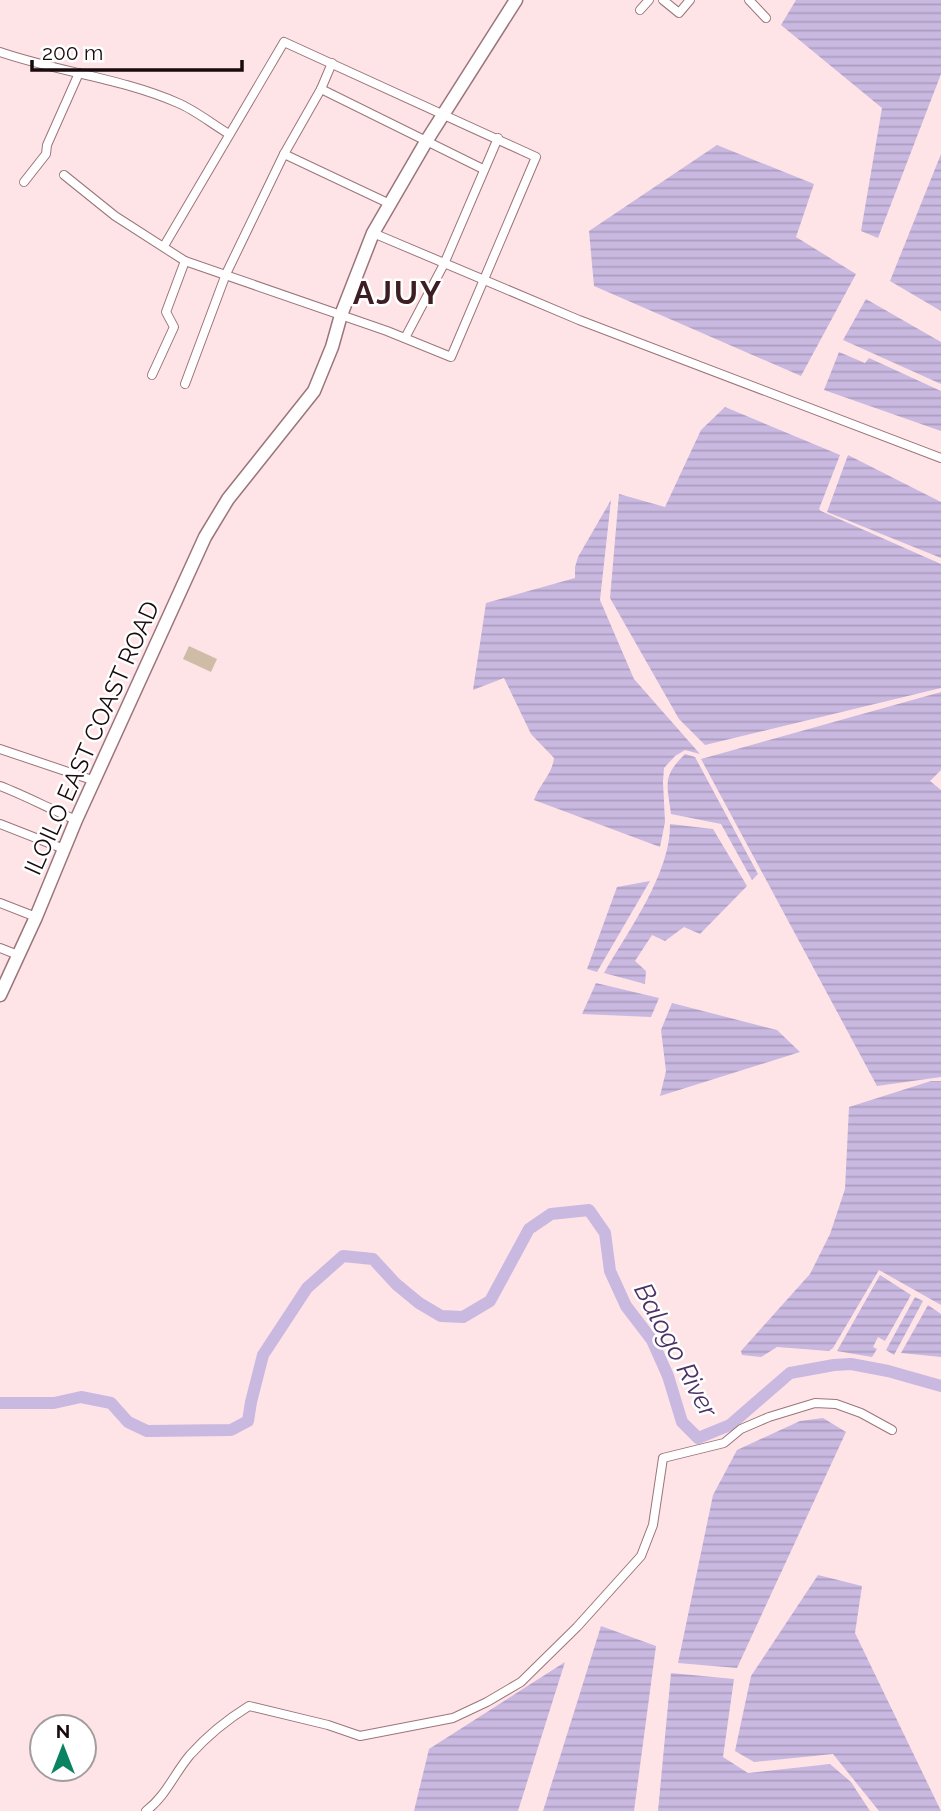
<svg xmlns="http://www.w3.org/2000/svg" width="941" height="1811" viewBox="0 0 941 1811" font-family="Raleway,sans-serif">
<style>
.park{fill:#cebca7}
.water{fill:url(#water-rules)}
.lines{fill:none;stroke-linecap:round;stroke-linejoin:round}
.river{stroke:#c9b8e0;stroke-width:12}
.street-casing{stroke:#9b757b;stroke-width:10}
.primary-casing{stroke:#9b757b;stroke-width:15}
.street{stroke:#fff;stroke-width:8}
.primary{stroke:#fff;stroke-width:12}
.labels{text-anchor:middle;stroke-width:5;stroke-linejoin:round;paint-order:stroke}
.street-label{font-size:24px;fill:#180a0d;stroke:#fff}
.water-label{font-size:26px;font-style:italic;fill:#4b3266;stroke:#fff}
.district-label{font-size:32px;font-weight:bold;letter-spacing:2px;fill:#3d1e24;stroke:#fff}
</style>
<defs>
<pattern id="water-rules" width="6" height="5" patternUnits="userSpaceOnUse" patternTransform="scale(1.75)"><rect width="6" height="5" fill="#c9b8e0"/><path d="M0 2.5h6" fill="none" stroke="#ac9dbf"/></pattern>
</defs>
<rect width="100%" height="100%" fill="#fee4e7"/>
<polygon class="park" points="189,646 217,659 211,672 183,659"/>
<g class="water">
<polygon points="796,0 941,0 941,74 878,238 861,231 882,108 781,25"/>
<polygon points="717,145 814,184 796,237 856,274 801,376 594,286 589,231"/>
<polygon points="941,154 941,311 890,281"/>
<polygon points="866,299 941,342 941,384 843,340"/>
<polygon points="839,352 865,363 869,358 941,391 941,431 824,390"/>
<polygon points="725,407 840,455 819,509 821,511 941,564 941,688 705,745 679,719 610,598 619,494 665,507 701,430"/>
<polygon points="848,455 941,502 941,558 827,512"/>
<path d="M611 500 600 600 634 679 700 754 685 750 675 756 664 768 663 782 665 822 660 847 534 800C540 783 552 775 554 758L531 734 504 678 473 690 486 603 575 578V567L578 557Z"/>
<polygon points="941,692 941,770 930,781 941,790 941,1077 877,1086 701,759"/>
<path d="M685 754 695 757 758 874 752 880 721 824 671 814C667 783 662 777 685 754Z"/>
<path d="M670 824 713 829 747 886 700 934 684 927 665 941 652 935 635 961 646 971 645 984 604 973C628 931 671 873 670 824Z"/>
<polygon points="650,881 597,972 587,969 617,887"/>
<polygon points="596,983 659,998 651,1017 582,1014"/>
<polygon points="672,1003 777,1030 800,1052 660,1096 666,1071 661,1030"/>
<polygon points="931,1081 941,1081 941,1305 879,1270 833,1348 829,1351 777,1347 761,1357 742,1355 741,1351 810,1274 830,1234 845,1189 849,1107"/>
<polygon points="880,1275 911,1295 885,1341 878,1337 873,1347 877,1349 872,1357 837,1351"/>
<polygon points="915,1297 923,1301 894,1355 886,1350"/>
<polygon points="928,1305 941,1314 941,1357 901,1353"/>
<polygon points="823,1418 846,1432 737,1668 678,1663 713,1495 737,1450 800,1421"/>
<polygon points="818,1575 862,1586 855,1633 941,1811 879,1811 833,1754 754,1762 735,1751 751,1676"/>
<polygon points="601,1626 656,1646 634,1811 543,1811"/>
<polygon points="565,1662 518,1811 414,1811 429,1749"/>
<polygon points="671,1673 734,1679 723,1757 748,1773 830,1764 851,1782 870,1811 658,1811"/>
</g>
<g class="lines">
<polyline class="river" points="0,1403 54,1403 81,1397 111,1403 128,1422 147,1431 231,1430 248,1421 251,1402 263,1355 307,1288 343,1256 373,1259 396,1284 419,1303 441,1316 463,1317 490,1301 529,1229 551,1214 589,1210 605,1233 610,1271 626,1306 652,1340 668,1376 682,1422 698,1438 730,1425 790,1373 834,1365 851,1364 888,1371 941,1386"/>
<defs>
<g id="street">
<polyline points="663,0 679,13 690,0"/>
<polyline points="749,0 766,18"/>
<polyline points="640,10 649,0"/>
<path d="M0 52C58 72 121 78 178 103 195 110 212 124 229 134"/>
<polyline points="321,89 483,169"/>
<polyline points="284,154 390,204"/>
<polyline points="64,175 115,216 185,261 387,331 451,357 536,157 284,42 164,246"/>
<polyline points="24,182 46,154 47,145 79,73"/>
<polyline points="373,233 579,320 941,458"/>
<polyline points="405,338 444,264 498,138"/>
<polyline points="152,375 174,327 166,312 185,261"/>
<polyline points="185,384 226,274 284,154 321,89 332,63"/>
<polyline points="0,749 95,781"/>
<path d="M0 786C26 796 50 809 76 820"/>
<polyline points="0,824 64,849"/>
<polyline points="0,903 36,917"/>
<polyline points="0,948 18,955"/>
<path d="M146 1811C166 1796 174 1774 190 1755 207 1736 228 1719 249 1706L328 1725 360 1736 453 1718 487 1702 521 1682 577 1627 641 1556 653 1525 663 1458 724 1443 741 1429 769 1417 815 1403 836 1404 861 1413 892 1430"/>
</g>
<polyline id="primary" points="0,995 36,917 76,820 205,537 228,499 314,391 332,347 341,315 373,233 427,140 516,0"/>
</defs>
<use href="#street" class="street-casing"/>
<use href="#primary" class="primary-casing"/>
<use href="#street" class="street"/>
<use href="#primary" class="primary"/>
</g>
<g class="labels">
<g class="street-label">
<text transform="translate(92 738) rotate(-66)" y="8">ILOILO EAST COAST ROAD</text>
</g>
<g class="water-label">
<text transform="translate(676 1350) rotate(62)" y="9">Balogo River</text>
</g>
<g class="district-label">
<text x="398" y="304">AJUY</text>
</g>
</g>
<g transform="translate(63 1748)"><circle r="33" fill="#ffffff" stroke="#a39d9e" stroke-width="2"/>
<path d="M0-5L12 26L0 18L-12 26Z" fill="#0a8363"/>
<text y="-10" font-size="19" font-weight="bold" text-anchor="middle" fill="#180a0d">N</text>
</g>
<path d="M32 60v10h210v-10" fill="none" stroke="#180a0d" stroke-width="3.5"/>
<text x="42" y="60" font-size="21" fill="#180a0d" stroke="#ffffff" stroke-width="5" paint-order="stroke">200 m</text>
</svg>
